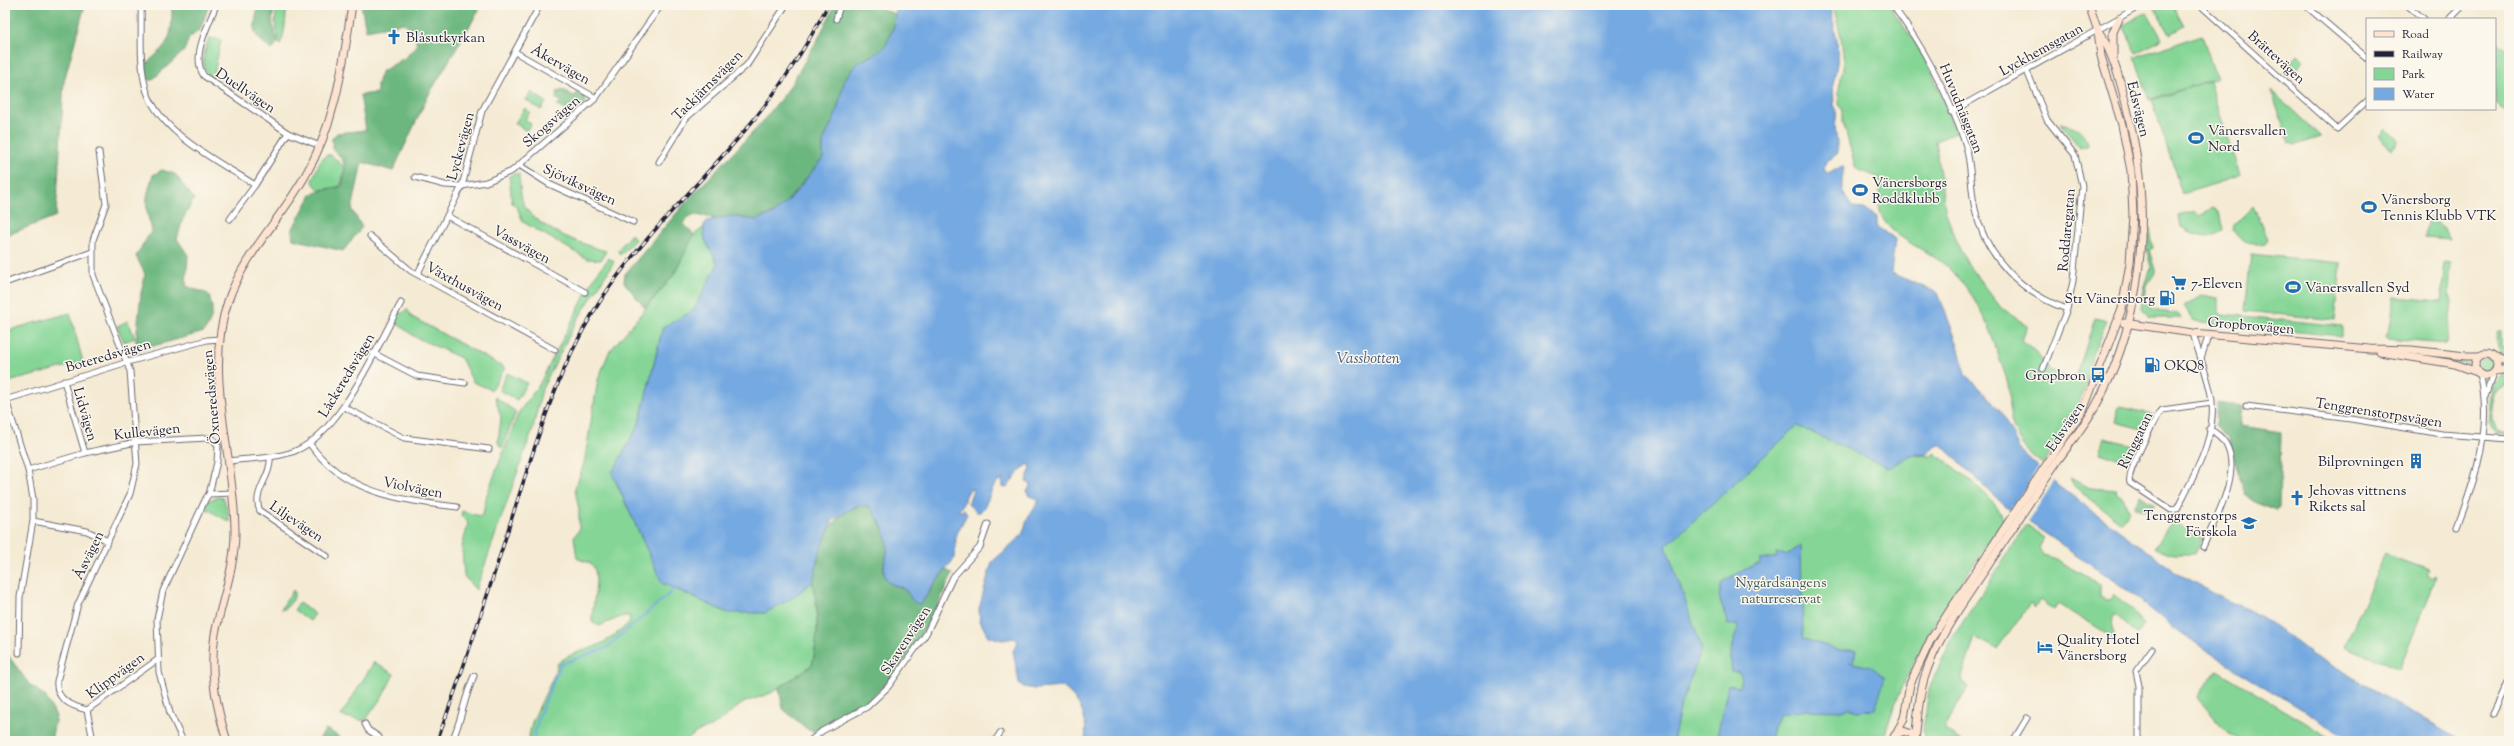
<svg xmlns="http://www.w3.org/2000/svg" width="2514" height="746" viewBox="0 0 2514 746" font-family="'Sorts Mill Goudy',serif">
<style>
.green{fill:#85d696;stroke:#547c68}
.forest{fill:#6cb77f;stroke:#476c5d}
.water{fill:#74a9e1;stroke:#4b668e}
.pier{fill:#f5ebd4}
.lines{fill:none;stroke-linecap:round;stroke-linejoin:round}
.stream{stroke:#74a9e1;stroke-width:2}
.street-casing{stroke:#6c6871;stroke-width:7}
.secondary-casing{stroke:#6c6871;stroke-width:9}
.street{stroke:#fff;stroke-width:5}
.secondary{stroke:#fde4d0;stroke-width:7}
.rail-casing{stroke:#22223b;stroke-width:3.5}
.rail{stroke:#fbf7ec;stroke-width:2;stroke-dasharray:6;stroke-linecap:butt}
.labels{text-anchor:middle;stroke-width:3;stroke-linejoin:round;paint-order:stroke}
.poi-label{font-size:14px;fill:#22223b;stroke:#fbf7ec;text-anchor:start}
.street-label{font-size:14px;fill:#22223b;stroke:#fbf7ec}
.park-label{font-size:14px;fill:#405856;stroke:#fbf7ec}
.water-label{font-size:15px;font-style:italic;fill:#43587d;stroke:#fbf7ec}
</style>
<rect width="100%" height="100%" fill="#fbf7ec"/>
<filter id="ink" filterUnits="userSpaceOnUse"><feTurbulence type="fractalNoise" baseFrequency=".025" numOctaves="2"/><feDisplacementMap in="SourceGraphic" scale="8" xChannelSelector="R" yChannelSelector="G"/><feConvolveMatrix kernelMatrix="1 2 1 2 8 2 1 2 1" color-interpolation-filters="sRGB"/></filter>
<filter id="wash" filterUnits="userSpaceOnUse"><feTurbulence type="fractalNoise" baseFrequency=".012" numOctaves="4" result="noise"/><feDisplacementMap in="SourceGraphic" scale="16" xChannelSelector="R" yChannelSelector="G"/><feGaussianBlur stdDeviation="0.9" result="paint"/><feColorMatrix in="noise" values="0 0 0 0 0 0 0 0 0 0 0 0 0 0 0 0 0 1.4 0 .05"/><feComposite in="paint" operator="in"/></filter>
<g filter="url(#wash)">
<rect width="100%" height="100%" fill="#f5ebd4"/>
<g class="green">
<path d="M277 5H287C285 19 286 32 280 45L275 23Z"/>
<path d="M1833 5H1888L1916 43 1931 69 1956 133 1935 141 1945 209 1956 242 1971 269 2002 309 2028 326 2022 340 2038 354 2049 370 2075 381 2095 318 2107 321 2092 354 2085 388 2074 415 2043 464C2025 453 2012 434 2010 412 2010 399 2010 390 2006 377 1995 346 1986 312 1965 286 1956 276 1946 264 1934 257 1917 246 1892 236 1882 217 1877 206 1880 190 1880 178L1856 169 1843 122V111L1839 104V88L1844 63 1841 37Z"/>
<polygon points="2157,5 2172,5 2184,26 2170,34 2154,7"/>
<polygon points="2147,12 2162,39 2137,53 2122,26"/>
<polygon points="2202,35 2216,78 2149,100 2135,57"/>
<path d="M209 38 221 40 213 79C198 68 204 53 209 38Z"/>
<polygon points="2495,40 2509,51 2509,114 2495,103"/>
<polygon points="2297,55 2303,61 2293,72 2287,67"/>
<polygon points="2209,81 2240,176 2182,194 2152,100"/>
<polygon points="2271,90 2321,137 2296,145 2289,143"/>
<polygon points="531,92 546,102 541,110 526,100"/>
<polygon points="525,108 530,112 525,119 531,124 526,131 515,123"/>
<path d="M2060 123C2078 127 2081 128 2089 145L2080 148Z"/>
<polygon points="2385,128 2399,141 2392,149 2378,136"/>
<polygon points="326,155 331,155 345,168 341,185 337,187 319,190 312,181 320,161"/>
<path d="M513 174H519C520 184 520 196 524 205 536 228 581 244 606 251L601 260 587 259 523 222 518 209 512 203 509 176Z"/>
<path d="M2253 206 2268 239 2265 243C2250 246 2241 243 2233 230L2234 225Z"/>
<path d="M2213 208 2219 212 2223 230C2211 241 2193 234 2181 227L2179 216 2195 211 2198 215Z"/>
<polygon points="2428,217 2444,229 2449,239 2425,237"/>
<polygon points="2148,226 2150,228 2153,248 2149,250 2156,273 2147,286 2144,300 2152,310 2178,314 2181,318 2149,318 2142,309 2143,294 2151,267 2147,250"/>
<path d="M704 227 705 240 718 264 693 312 663 327 639 424 612 473 662 583 728 613 794 597 813 581C818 610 819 636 812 665L771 693 743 703 713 726 697 732 686 741H528L532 722 556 671 557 664C567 655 576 653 588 649 605 644 617 634 630 622L629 616H623L599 626 592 622C591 609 602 572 591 564 587 561 581 561 577 558L574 537 579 530V510L575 489 584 463 598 380 609 352 673 276 694 235Z"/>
<polygon points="631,234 635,240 620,255 618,250"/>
<polygon points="2251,254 2341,263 2335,320 2245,311"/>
<polygon points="609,258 614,262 576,322 542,389 533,428 476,590 464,576 462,547 468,523 461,516 462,511 480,516 483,514 487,494 519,412 539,385 595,276"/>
<polygon points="2445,262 2451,263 2449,293 2452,303 2446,344 2387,339 2394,297 2441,301"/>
<polygon points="2202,295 2218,298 2218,312 2222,314 2342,326 2342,336 2202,323 2193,320 2184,306"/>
<polygon points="407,309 412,317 505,368 492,390 473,382 461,358 415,337 395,322 398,313 403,313"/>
<polygon points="70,313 83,362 5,383 5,331"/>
<polygon points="128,321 135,338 124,342 117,326"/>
<path d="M2501 330V346L2509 348V359C2496 357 2494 341 2498 331Z"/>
<polygon points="2410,353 2473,360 2471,365 2410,355"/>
<circle cx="2486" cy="364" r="7"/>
<polygon points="507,373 527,383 517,400 499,390"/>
<polygon points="2509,373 2509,381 2494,393 2491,417 2498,430 2509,434 2497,433 2488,423 2492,385 2501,374"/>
<path d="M1781 382 1902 459 1911 455 1931 456 1935 453C1955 469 1997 497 2004 521 1955 590 1906 658 1883 741H1635L1595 561Z"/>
<polygon points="495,397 516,412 502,448 498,443 501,417"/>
<polygon points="2119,407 2154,414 2146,430 2115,422"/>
<polygon points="2104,438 2138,446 2130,463 2100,453"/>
<polygon points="2070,478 2090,488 2117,490 2116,493 2121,496 2130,511 2121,523 2074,486"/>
<polygon points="218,497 224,498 230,522 205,508 209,500"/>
<polygon points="2172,521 2202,538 2195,554 2175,554 2154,548"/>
<path d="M2026 525 2044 538 2039 548 2043 555 2054 558 2100 584V597L2106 600 2111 599 2114 594 2140 617 2144 625 2136 634 2114 613C2109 623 2112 630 2116 640L2058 604 2054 610 2040 600 2035 607 2030 603 1997 649 1975 637 1961 680 1968 687 1943 729 1962 741H1927L1923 729 1929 690 1935 675 1953 637Z"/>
<polygon points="2385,554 2429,570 2427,574 2433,577 2435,574 2437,575 2399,669 2345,646"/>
<polygon points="293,590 295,592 293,600 285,609 281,609"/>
<polygon points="299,603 315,614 310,621 294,610"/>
<polygon points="374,662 394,674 384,694 365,721 341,716"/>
<polygon points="2217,670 2336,741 2240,741 2229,734 2197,698"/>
</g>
<g class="forest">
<polygon points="5,5 85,5 64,81 56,216 5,236"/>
<path d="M172 5H209L200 30 189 38 184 51 151 81 147 78 146 64C171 42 172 38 172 5Z"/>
<path d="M258 5H274L272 22 278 42 272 50C249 32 254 32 258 5Z"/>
<path d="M361 5H482L427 98 393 171 362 162 352 210 362 227 343 251 293 239 292 230 311 195C319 189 332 190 342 186 346 170 347 160 333 150L332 138 337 133 366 130 360 95 377 93V84L381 72 406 57 417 45 414 31 404 23 366 30Z"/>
<polygon points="835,5 872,5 895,14 894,26 886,45 875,54 856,64 845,79 836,114 823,142 823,158 779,211 756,220 731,216 717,219 697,215 688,217 684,224 694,235 673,276 645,308 624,282 625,274 686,202 757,128 787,91 818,39"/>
<polygon points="563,90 574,96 578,92 585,96 586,102 571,115 557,105 562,101 556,99 557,92"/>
<path d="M162 170 175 174 194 199 183 219 177 239 188 255 186 286 208 294C215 310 213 318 204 332L135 351 141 293 145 274 136 256 152 230C144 204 145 201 153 175Z"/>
<polygon points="2217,402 2242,406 2240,426 2281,432 2279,509 2277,511 2256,503 2245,495 2228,438 2215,424"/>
<polygon points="2140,495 2155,505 2151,509 2142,511 2134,506"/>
<path d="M862 505 869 506C877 517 890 537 887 552 885 561 881 568 886 579 890 587 900 584 906 591 911 597 912 604 921 604L944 571 947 570 952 574C935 616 901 676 865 703 849 714 831 722 814 732L807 729 783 709 779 688 812 665C817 645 818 626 817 604 816 597 812 588 813 580 816 551 830 512 862 505Z"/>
<polygon points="5,651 29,684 45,696 56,716 51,741 5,741"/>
<polygon points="326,729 338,736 339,741 318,741"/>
</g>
<g class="water">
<path d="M896 5H1829L1837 39 1838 58 1833 85 1834 105 1837 111 1835 126 1838 153 1825 163 1824 169 1828 174 1842 166 1844 168C1840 188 1841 192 1853 208L1864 209 1877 217V226L1895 239 1891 273 1938 293 1958 345 1965 374 2000 410 2019 449 2059 486 2175 572 2224 599 2262 616 2312 654 2461 741H2353L2217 658 2175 629 2124 587 2005 506 1940 444 1934 446 1928 454 1911 455 1889 468 1797 426 1666 546 1702 649 1681 704 1673 741H1085C1088 719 1081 701 1063 687L1035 689 1024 687 1019 683 1013 651 1018 642 1015 638 1002 640 988 636 980 621 979 609 992 562 1022 535 1029 515 1038 503V499L1029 496 1027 492 1031 484 1026 481 1031 468 1029 464 1019 471 1007 488 1002 486V479C990 483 990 503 980 512H976L968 504 973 490 970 489C964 497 965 503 959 510L960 512 964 509 967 514 956 535 955 558 936 581 921 604C912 604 911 597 906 591 900 584 890 587 886 579 881 568 886 561 887 552 890 537 878 517 869 506H856L833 520 820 550 813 581 794 597 765 613H728L662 583 612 473 639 424 663 327 693 311 718 264C712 253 698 233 706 221L731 216 756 220 773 214 790 199 823 158V142L836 114 845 79 856 64 875 54 886 45 894 26Z"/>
<path d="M1801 545 1803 638 1838 650H1856L1853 662H1849L1872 667 1885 678 1875 709 1858 711 1848 708 1842 711 1807 710 1780 714 1773 727 1770 741H1716L1728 685 1739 687 1742 679 1740 673 1732 672C1730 657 1730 644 1738 630L1737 625H1728L1719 596 1722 582 1755 564H1760V560L1777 557 1776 553 1786 555Z"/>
</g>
<polygon class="pier" points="2040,466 2055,480 2027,523 2010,511"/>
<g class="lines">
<polyline class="stream" points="533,741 539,716 561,664 606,648 675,589"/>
</g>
</g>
<g filter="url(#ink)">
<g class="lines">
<defs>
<g id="street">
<path d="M141 5C142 31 139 59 145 85 155 131 218 161 255 185"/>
<path d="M216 5C209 25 190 56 204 76L288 133 320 146"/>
<path d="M1892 5C1924 47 1948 94 1965 143 1972 165 1970 187 1975 209 1985 256 2022 294 2067 309"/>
<polyline points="2200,5 2337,129 2367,101"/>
<polyline points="2305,5 2367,58"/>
<polyline points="2407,5 2424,19"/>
<polyline points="836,19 840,5"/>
<polyline points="2449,19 2463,5"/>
<polyline points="515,52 596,98"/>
<polyline points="2027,71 2047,120 2075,155 2082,186 2073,281 2067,309 2043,369"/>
<polyline points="1951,112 2142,5"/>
<polyline points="659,162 686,118 747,65 786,5"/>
<polyline points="519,165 549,184 633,222"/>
<polyline points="415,177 445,185 462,186 486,182 512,171 596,98 661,5"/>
<polyline points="447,216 585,292"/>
<polyline points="230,219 255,185 288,133"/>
<polyline points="370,236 411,271 555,350"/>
<polyline points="418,273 462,186 482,111 540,5"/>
<polyline points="5,283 92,252"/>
<path d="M2193 333C2199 356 2209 378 2212 401 2216 440 2193 477 2177 509L2171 510 2130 483C2125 475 2155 419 2162 410L2212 403"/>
<polyline points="373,353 417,376 465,383"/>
<polyline points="2201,358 2209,334"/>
<polyline points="64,381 85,453"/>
<polyline points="2485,397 2493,374"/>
<polyline points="5,400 128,362 207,340 220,339"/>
<polyline points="6,400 28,470 33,499 33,521 20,597 19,653"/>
<polyline points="2246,406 2351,419 2442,434 2509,439"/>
<polyline points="344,407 404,438 489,449"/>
<path d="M309 443C345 494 401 500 457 507"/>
<path d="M270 457C272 477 251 492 260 511L327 556"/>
<path d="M229 461C251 458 274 459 295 451 342 432 377 346 401 303"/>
<polyline points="28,470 85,453 136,442 207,438 213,439 218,446 217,462 209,494"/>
<polyline points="33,521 87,531 108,541"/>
<path d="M2457 527C2476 479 2493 426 2480 374"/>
<path d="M2203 547C2217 514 2255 452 2209 429"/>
<path d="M87 710C71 706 55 699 57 681L78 604 130 494 137 464 130 371 93 275V240L106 204 99 152"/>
<polyline points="87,710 157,660"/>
<polyline points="87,710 93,741"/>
<polyline points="2493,714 2509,680"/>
<polyline points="365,724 368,730 379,737 380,741"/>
<polyline points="183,741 170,713 159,672 157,619 163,591 206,498 209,494 233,493"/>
<path d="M452 741C462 719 464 698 474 676"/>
<polyline points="810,741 822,731 867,707 888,687 926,634 953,577 980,547 988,524"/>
<polyline points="995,741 1000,733"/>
<polyline points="2013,741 2027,718"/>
<polyline points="2139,741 2139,686 2136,671 2152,649"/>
</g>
<g id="secondary">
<polyline points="2113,58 2113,32 2119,19"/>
<polyline points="2124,323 2193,333 2370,349 2411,350 2466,356 2479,356"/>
<polyline points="2380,352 2455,364 2477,372"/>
<circle cx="2486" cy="365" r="11"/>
<polyline points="2496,358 2509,362"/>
<polyline points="2496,371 2509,369"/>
<polyline points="1897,733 1904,718 1910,684 1931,639 2084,408 2122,309 2130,263 2133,215 2131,171 2122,125 2101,56 2098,31 2089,5"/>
<path d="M1915 740C1918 719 1918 699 1924 679 1936 639 1964 601 1987 567 2011 531 2034 495 2058 460 2070 443 2083 427 2094 409 2137 333 2150 239 2136 153 2130 119 2118 57 2098 31"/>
<path d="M227 741C216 706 209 672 215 634 222 599 235 568 235 532 235 456 203 375 228 301 244 254 281 219 305 176 336 123 343 64 352 5"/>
<polyline points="1892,741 1895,735 1903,731 1912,734 1915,741"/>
</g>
</defs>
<use href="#street" class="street-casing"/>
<use href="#secondary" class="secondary-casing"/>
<use href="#street" class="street"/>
<use href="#secondary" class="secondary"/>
<defs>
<path id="rail" d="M437 741C465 665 490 588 514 511 536 443 556 373 594 311 634 245 691 193 741 135 775 96 804 51 828 5"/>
</defs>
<use href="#rail" class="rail-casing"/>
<use href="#rail" class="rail"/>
</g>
</g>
<defs>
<symbol id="church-bare" viewBox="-9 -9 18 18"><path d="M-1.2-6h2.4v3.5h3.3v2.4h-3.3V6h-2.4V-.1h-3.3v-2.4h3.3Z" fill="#1f6fb2" stroke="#fbf7ec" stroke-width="2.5" paint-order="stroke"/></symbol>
<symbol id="stadium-bare" viewBox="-9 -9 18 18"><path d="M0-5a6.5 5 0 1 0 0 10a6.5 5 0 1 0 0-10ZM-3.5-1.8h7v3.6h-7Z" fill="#1f6fb2" stroke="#fbf7ec" stroke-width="2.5" paint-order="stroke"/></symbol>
<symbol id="supermarket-bare" viewBox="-9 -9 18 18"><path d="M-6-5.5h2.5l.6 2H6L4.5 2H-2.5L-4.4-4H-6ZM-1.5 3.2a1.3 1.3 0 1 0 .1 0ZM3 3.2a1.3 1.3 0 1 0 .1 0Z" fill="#1f6fb2" stroke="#fbf7ec" stroke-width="2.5" paint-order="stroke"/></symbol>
<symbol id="fuel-bare" viewBox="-9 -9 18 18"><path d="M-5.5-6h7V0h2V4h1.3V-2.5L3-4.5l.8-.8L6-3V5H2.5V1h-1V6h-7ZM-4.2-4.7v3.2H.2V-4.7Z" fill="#1f6fb2" stroke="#fbf7ec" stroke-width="2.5" paint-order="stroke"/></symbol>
<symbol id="bus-bare" viewBox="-9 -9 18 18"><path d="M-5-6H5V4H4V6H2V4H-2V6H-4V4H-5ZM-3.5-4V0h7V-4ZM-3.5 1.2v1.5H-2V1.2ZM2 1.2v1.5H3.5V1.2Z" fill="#1f6fb2" stroke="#fbf7ec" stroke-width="2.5" paint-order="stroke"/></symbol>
<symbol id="building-bare" viewBox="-9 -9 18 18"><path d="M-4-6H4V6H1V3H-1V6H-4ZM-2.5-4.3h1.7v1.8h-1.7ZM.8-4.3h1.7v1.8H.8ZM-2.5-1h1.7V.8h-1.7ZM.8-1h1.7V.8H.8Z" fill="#1f6fb2" stroke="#fbf7ec" stroke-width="2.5" paint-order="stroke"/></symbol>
<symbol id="school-bare" viewBox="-9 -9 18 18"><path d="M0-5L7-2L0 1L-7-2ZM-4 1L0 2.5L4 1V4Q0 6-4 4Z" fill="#1f6fb2" stroke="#fbf7ec" stroke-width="2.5" paint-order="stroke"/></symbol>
<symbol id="hotel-bare" viewBox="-9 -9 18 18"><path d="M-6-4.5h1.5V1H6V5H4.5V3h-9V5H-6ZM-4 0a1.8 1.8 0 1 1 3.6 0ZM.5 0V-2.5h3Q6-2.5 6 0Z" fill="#1f6fb2" stroke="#fbf7ec" stroke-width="2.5" paint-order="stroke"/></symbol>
</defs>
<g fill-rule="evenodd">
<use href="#church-bare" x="383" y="26" width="22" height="22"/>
<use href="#stadium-bare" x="2185" y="127" width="22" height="22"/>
<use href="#stadium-bare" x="1849" y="179" width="22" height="22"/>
<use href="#stadium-bare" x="2358" y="196" width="22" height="22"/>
<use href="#supermarket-bare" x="2168" y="272" width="22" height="22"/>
<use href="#stadium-bare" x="2282" y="276" width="22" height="22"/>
<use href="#fuel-bare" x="2156" y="287" width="22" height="22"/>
<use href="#fuel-bare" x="2141" y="354" width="22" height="22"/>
<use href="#bus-bare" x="2087" y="364" width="22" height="22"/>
<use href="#building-bare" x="2405" y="450" width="22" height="22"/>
<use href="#church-bare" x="2286" y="487" width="22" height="22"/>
<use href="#school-bare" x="2238" y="512" width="22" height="22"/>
<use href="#hotel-bare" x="2034" y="636" width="22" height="22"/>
</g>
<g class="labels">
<g class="poi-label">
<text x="406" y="42">Blåsutkyrkan</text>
<text x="2208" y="135">Vänersvallen<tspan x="2208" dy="16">Nord</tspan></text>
<text x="1872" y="187">Vänersborgs<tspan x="1872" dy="16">Roddklubb</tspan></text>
<text x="2381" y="204">Vänersborg<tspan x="2381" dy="16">Tennis Klubb VTK</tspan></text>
<text x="2191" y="288">7-Eleven</text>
<text x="2305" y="292">Vänersvallen Syd</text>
<text x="2155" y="303" text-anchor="end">St1 Vänersborg</text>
<text x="2164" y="370">OKQ8</text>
<text x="2086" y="380" text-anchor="end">Gropbron</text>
<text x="2404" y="466" text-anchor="end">Bilprovningen</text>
<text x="2309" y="495">Jehovas vittnens<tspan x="2309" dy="16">Rikets sal</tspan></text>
<text x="2237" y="520" text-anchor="end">Tenggrenstorps<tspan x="2237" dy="16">Förskola</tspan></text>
<text x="2057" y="644">Quality Hotel<tspan x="2057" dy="16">Vänersborg</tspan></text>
</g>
<g class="street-label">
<text transform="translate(2041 49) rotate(-29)" y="5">Lyckhemsgatan</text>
<text transform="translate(2277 57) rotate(42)" y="5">Brättevägen</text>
<text transform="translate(561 64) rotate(30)" y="5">Åkervägen</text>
<text transform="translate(707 85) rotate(-45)" y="5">Tackjärnsvägen</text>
<text transform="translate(246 90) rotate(34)" y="5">Duellvägen</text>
<text transform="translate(1962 108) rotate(68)" y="5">Huvudnäsgatan</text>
<text transform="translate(2139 109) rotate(76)" y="5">Edsvägen</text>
<text transform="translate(551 121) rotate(-41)" y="5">Skogsvägen</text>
<text transform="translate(460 146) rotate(-75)" y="5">Lyckevägen</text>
<text transform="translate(580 184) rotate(25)" y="5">Sjöviksvägen</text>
<text transform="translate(2066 230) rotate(-85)" y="5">Roddaregatan</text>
<text transform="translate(522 244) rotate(29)" y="5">Vassvägen</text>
<text transform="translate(465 286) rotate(29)" y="5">Växthusvägen</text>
<text transform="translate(2251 325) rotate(5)" y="5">Gropbrovägen</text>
<text transform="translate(108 355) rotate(-16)" y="5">Boteredsvägen</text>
<text transform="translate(346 375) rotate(-59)" y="5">Låckeredsvägen</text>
<text transform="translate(211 397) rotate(-95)" y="5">Öxneredsvägen</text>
<text transform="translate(2379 412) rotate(9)" y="5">Tenggrenstorpsvägen</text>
<text transform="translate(86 414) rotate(74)" y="5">Lidvägen</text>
<text transform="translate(2065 426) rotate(-56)" y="5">Edsvägen</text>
<text transform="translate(147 431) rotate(-6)" y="5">Kullevägen</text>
<text transform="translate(2135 440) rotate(-64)" y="5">Ringgatan</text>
<text transform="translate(413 487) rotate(11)" y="5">Violvägen</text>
<text transform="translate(297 521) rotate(34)" y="5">Liljevägen</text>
<text transform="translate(88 555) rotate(-64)" y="5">Åsvägen</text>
<text transform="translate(905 640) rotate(-57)" y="5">Skavenvägen</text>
<text transform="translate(115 675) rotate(-36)" y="5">Klippvägen</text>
</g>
<g class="park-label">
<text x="1781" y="587">Nygårdsängens<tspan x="1781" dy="16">naturreservat</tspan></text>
</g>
<g class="water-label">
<text x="1368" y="363">Vassbotten</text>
</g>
</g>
<rect width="2514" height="746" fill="none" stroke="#fbf7ec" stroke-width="20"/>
<rect x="2366" y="18" width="130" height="92" fill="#fbf7ec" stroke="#a4a2a5"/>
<rect x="2374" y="31" width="20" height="6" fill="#fde4d0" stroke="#a4a2a5"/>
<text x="2402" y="38" font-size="12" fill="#22223b">Road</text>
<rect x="2374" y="51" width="20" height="6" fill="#22223b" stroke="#a4a2a5"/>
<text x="2402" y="58" font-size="12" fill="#22223b">Railway</text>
<rect x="2374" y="68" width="20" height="12" fill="#85d696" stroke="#a4a2a5"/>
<text x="2402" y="78" font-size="12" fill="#22223b">Park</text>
<rect x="2374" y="88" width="20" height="12" fill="#74a9e1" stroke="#a4a2a5"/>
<text x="2402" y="98" font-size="12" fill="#22223b">Water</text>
</svg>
